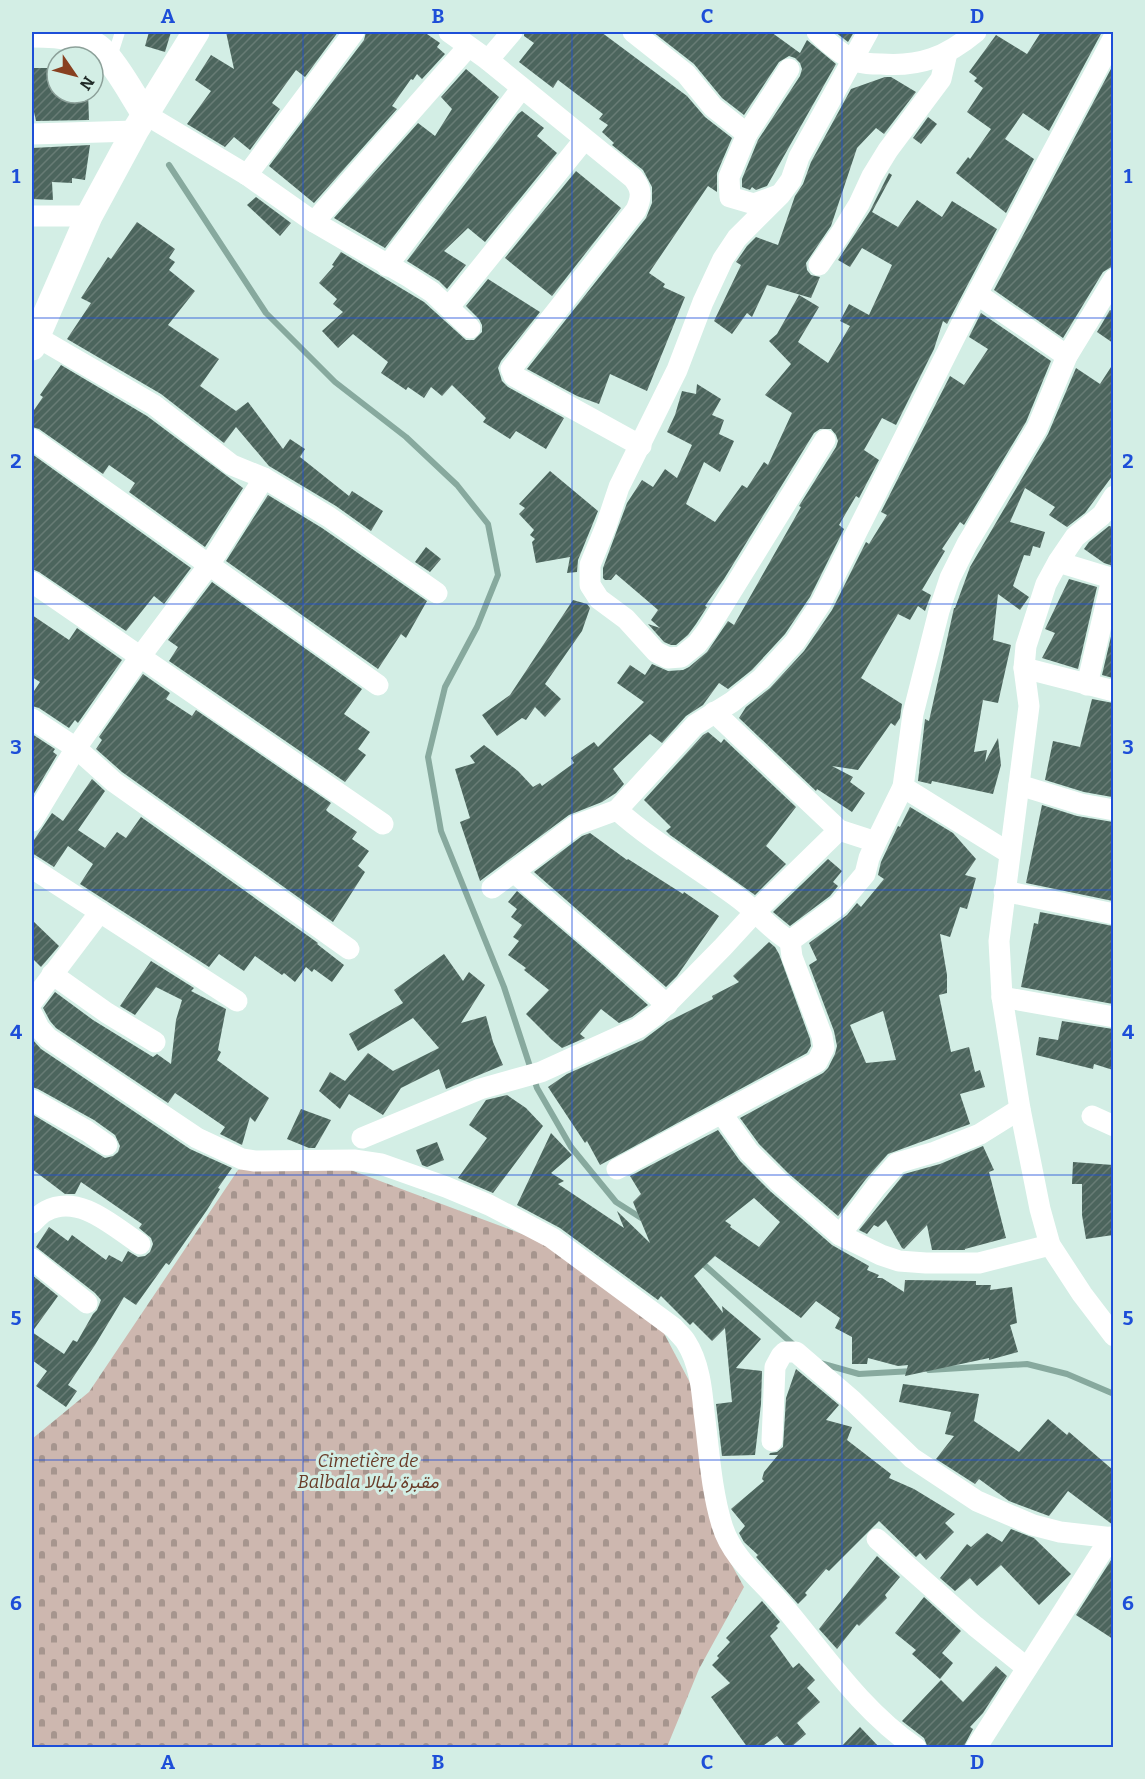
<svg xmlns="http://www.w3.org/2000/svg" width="1145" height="1779" viewBox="0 0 1145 1779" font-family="Bitter,Vazirmatn,serif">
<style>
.cemetery{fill:url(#cemetery-stones)}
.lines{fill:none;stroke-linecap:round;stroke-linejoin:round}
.stream{stroke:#87a99e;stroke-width:6}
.building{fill:url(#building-hatch);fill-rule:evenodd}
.service{stroke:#fff;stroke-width:10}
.minor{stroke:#fff;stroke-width:21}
.tertiary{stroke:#fff;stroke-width:27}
.grid{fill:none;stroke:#1d4ed8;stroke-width:1.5;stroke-opacity:0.55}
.labels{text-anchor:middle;stroke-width:6;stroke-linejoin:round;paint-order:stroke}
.park-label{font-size:18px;font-style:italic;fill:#693c29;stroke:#d3eee5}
.neatline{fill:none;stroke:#1d4ed8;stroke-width:2}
.grid-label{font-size:20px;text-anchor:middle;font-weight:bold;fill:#1d4ed8}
</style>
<defs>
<pattern id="cemetery-stones" width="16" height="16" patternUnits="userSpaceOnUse" patternTransform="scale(1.5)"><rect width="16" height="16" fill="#cdb7af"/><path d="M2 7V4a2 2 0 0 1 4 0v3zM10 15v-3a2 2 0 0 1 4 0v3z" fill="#a6958e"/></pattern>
<pattern id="building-hatch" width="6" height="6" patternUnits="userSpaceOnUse" patternTransform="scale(1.5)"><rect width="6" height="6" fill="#4c655d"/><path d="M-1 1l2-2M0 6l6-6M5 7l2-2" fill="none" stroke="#687c75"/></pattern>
</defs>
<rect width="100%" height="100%" fill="#d3eee5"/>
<polygon class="cemetery" points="305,1153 538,1240 658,1322 704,1409 714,1533 744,1587 699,1669 667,1747 32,1748 32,1439 89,1392 238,1170"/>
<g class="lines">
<g class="stream">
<polyline points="169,165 266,313 335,382 406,437 457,485 488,524 498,575 477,627 445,687 428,757 441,831 504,987 537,1088 571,1147 616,1202 646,1221"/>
<polyline points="700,1261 795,1346"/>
<polyline points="820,1363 859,1374 913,1371"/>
<polyline points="929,1370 1027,1364 1067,1374 1114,1394"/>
</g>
</g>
<g class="building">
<polygon points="149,32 171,32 165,52 145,46"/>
<polygon points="226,32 338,32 305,77 296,70 272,103 280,109 250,150 234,137 225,147 187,124 211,91 195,80 211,55 234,69"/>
<polygon points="366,32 424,32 440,43 437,47 445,54 422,79 417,74 413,80 411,79 392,106 397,109 314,203 269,166 364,40"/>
<polygon points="524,32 601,32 687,96 705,117 732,138 717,173 717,192 708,186 649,273 665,284 663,287 685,297 647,391 610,374 599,404 577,396 527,369 646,218 652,203 652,187 643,170 612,145 614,143 602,132 608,125 599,119 603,114 558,80 553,88 519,62 534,43 524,36"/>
<polygon points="653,32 771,32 800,53 807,40 836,64 767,186 756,190 752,187 750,190 742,187 742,179 758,140 800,76 802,69 800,63 795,58 789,56 779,62 744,115 722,98 694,64"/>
<polygon points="835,32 854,32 848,42"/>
<polygon points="1041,32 1102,32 1049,131 1023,113 1005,139 1034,159 1006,213 956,173 968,157 970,159 991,129 967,112 983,88 974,81 977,78 969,72 996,35 1027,54"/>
<polygon points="1113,65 1113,266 1103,272 1063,338 994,290"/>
<polygon points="32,68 57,68 57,93 88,93 89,120 36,121 32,103"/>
<polygon points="466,69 499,97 385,248 334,218 418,123 435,136 452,109 441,97"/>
<polygon points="885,77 891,77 916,92 884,134 876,128 857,148 831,226 806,263 807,270 811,275 820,277 811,298 767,285 752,317 747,313 732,334 714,321 741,265 736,262 747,246 756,237 778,245 795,196 803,184 811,162 851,89"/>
<polygon points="522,111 544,128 537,136 557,153 485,242 468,228 444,251 466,265 447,289 439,281 407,261 518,114"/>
<polygon points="928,117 937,124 921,144 913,138"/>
<polygon points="90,145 85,180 72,178 72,183 52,182 53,200 32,199 32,148"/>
<polygon points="576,171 621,208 552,296 505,258"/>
<polygon points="889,173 892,175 872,212 898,227 917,200 942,217 952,201 997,229 947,324 943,321 934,349 896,425 882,418 864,450 879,460 859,498 856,496 839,525 844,529 810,597 785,634 752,670 728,689 719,683 703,705 686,716 662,743 650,734 613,769 624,784 616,793 602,802 569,815 480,881 460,822 470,818 455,769 475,763 470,756 484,745 518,771 533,787 540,783 542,786 574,763 571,758 594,742 598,747 644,702 617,683 630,665 645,675 652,664 668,671 683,670 689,667 707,652 728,621 734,625 801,507 799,506 836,447 838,441 836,435 831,429 820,429 814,433 724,579 705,606 707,607 696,624 688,635 676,645 671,645 664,642 648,624 660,628 651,620 658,610 657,609 616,574 611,580 605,580 603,578 603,568 627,503 642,480 653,487 665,469 677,478 692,445 667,432 675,415 682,391 696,394 697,384 721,399 712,415 724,420 719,434 734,441 720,472 704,462 686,504 715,522 742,485 747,488 764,462 768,465 792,413 765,395 791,364 769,341 777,334 799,295 819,307 798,342 828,363 850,326 840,321 849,304 869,315 892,265 862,248 850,267 838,260 870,211"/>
<polygon points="256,197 291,223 280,236 247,205"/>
<polygon points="137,222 175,249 169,258 175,262 169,270 195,291 168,325 219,359 200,386 236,411 248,402 283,449 290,439 305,449 300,457 349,496 352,491 383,511 371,531 336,506 269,466 236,427 224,443 161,394 67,339 91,303 81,298 108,257 111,259"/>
<polygon points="341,252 424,302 466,340 474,340 482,332 482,325 479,319 466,306 488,279 540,312 501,361 498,368 502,381 508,387 564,418 546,449 516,431 510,439 483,422 486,418 452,385 442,396 431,387 424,398 408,387 406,390 381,373 388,362 353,334 338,348 322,331 343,312 333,304 337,299 319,283 334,266 332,265"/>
<polygon points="1110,310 1113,312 1113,343 1097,332"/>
<polygon points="981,313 1051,361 1026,422 964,525 960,522 942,549 945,551 922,590 931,595 925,611 918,606 910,620 898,614 861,678 902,704 900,718 895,726 891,723 858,770 832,766 853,777 850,782 865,793 852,812 817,789 816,791 739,718 746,707 770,688 804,651 832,610 866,542 869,544 887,515 881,512 950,376 964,385 988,349 969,337"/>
<polygon points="1113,364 1113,475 1085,513 1067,527 1049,515 1055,507 1025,488 1010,522 1045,532 1040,548 1033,546 1030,556 1024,555 1013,586 1029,597 1020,610 998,594 993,640 1011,645 998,703 983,700 974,752 987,750 985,762 998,738 1001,765 993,794 932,781 931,784 918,781 925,719 929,721 954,608 955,608 970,567 1048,434 1076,368 1100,384"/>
<polygon points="61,365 147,416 243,488 205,547 129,492 135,483 109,465 103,474 39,429 32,427 32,413 43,397 40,395"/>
<polygon points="32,454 191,568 164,604 154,596 126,631 39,572 32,569"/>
<polygon points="550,471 598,511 578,560 577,572 567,573 570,557 536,563 532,542 535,539 530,535 534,530 519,514 525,508 519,504"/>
<polygon points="268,495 322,528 427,601 406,638 401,634 378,669 226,561"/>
<polygon points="1109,526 1113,527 1113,566 1104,563 1084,549 1089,542"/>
<polygon points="426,547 441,559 430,572 415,562"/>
<polygon points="1069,579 1097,587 1078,669 1042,658 1055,633 1045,629 1046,627"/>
<polygon points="212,582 362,689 344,714 370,732 358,749 366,755 345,782 169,661 178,647 168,640"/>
<polygon points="573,600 587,604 590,608 582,631 545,684 561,699 545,717 535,707 526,720 522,718 497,736 482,715 510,695"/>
<polygon points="32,615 69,640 77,628 122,660 78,723 75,720 69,728 39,708 32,706 32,694 40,682 32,677"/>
<polygon points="1113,628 1113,678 1102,675"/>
<polygon points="143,674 170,693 166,699 192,716 196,710 331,803 326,810 328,812 357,832 352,839 369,851 358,866 365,872 333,922 122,772 96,749 102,740 99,737"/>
<polygon points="1092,699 1113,703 1112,797 1084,792 1045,780 1053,741 1080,747"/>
<polygon points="708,732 721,743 724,739 796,807 766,846 786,864 755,895 670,835 666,831 671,827 644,800 703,735"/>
<polygon points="32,734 55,749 53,752 57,755 32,797"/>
<polygon points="92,779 105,791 78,830 105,848 117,832 126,838 141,817 318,943 317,944 344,965 332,982 314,969 312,972 306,967 295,982 284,973 282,975 255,956 244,971 219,954 209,967 80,884 93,864 68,846 54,867 32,853 32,843 52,813 63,821"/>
<polygon points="1042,805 1077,816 1113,822 1113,901 1026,883"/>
<path d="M910 807 953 833 976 859 965 875 976 878 967 909 960 907 950 937 940 934 947 975V993L939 995 951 1052 969 1047 975 1072 980 1070 985 1087 960 1094 970 1124 888 1154 866 1179 838 1216 788 1173 759 1144 740 1118 823 1073 828 1068 835 1054 837 1046 834 1031 809 965 817 960 809 943 847 915 857 903 861 907 884 879 878 875 881 862 898 826 900 827ZM883 1011 896 1060 866 1063 850 1025Z"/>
<polygon points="590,833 627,860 628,859 683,894 684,892 719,916 677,976 666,987 534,872 582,836"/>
<polygon points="828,859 842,871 833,882 838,886 830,896 790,926 773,912"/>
<polygon points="517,891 602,964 648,1005 632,1017 619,1023 601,1009 580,1034 585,1038 562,1048 552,1040 526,1014 549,990 524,970 526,968 508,955 519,941 513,937 522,925 511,917 517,909 508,902"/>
<polygon points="1040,912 1113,926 1113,1004 1021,987 1034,923 1038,924"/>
<polygon points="32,920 59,946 41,967 32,958"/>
<polygon points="769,942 775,947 779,954 810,1039 811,1046 807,1053 600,1165 587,1141 585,1143 548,1087 567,1074 643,1040 667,1022 713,999 712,996 739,982 733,976"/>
<polygon points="444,954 463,981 469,972 485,985 461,1023 486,1016 493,1042 503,1065 446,1089 439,1069 401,1088 383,1115 349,1094 340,1109 319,1091 330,1072 345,1081 368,1053 393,1071 439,1048 413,1018 358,1051 349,1034 403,1003 394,990"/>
<polygon points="151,961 194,988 191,991 226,1009 218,1050 221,1052 217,1060 269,1098 255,1122 250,1117 242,1145 220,1134 225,1127 175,1093 168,1103 56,1028 50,1021 43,1008 55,992 93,1020 153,1057 157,1054 171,1064 176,1020 182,1000 156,987 135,1015 120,1006"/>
<polygon points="1062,1021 1113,1029 1113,1070 1094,1064 1093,1069 1036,1055 1039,1037 1058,1040"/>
<polygon points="32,1039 41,1049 190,1149 232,1168 218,1188 220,1189 207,1210 169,1265 166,1263 136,1305 124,1297 95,1345 68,1385 77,1391 66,1407 36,1386 47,1371 32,1360 32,1275 58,1296 32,1332 64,1354 73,1340 77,1342 93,1314 97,1310 101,1300 95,1293 36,1247 49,1227 68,1241 72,1235 106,1260 109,1255 122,1262 128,1251 138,1257 145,1256 150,1252 153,1244 151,1238 139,1228 142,1224 81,1182 75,1194 65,1194 32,1169 32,1114 105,1158 113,1156 118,1152 120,1146 115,1135 94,1120 38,1089 32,1087"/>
<polygon points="507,1095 526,1108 543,1126 493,1193 458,1178 487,1138 469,1125 486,1100"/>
<polygon points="301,1109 331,1120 315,1148 309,1148 287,1139"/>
<path d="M718 1130 740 1161 770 1191 832 1245 869 1266 867 1270 879 1275 877 1278H882L904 1292 905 1280 976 1281V1285H991L990 1290 1012 1287 1017 1323 1010 1325 1018 1352 989 1360V1358L905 1376 908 1365 898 1366 868 1358 867 1364H852V1337L835 1328 840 1318 816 1301 801 1318 715 1256 694 1276 723 1313 722 1306 761 1339 736 1368 762 1371 761 1404 755 1455 722 1456 716 1404 732 1402 725 1328 712 1341 693 1322 690 1325 661 1296 658 1300 560 1228 517 1205 551 1133 572 1155 551 1173 564 1181 558 1184 624 1228 617 1211 650 1243 633 1202 641 1194 630 1176ZM754 1198 780 1222 759 1247 730 1227 731 1225 725 1221Z"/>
<polygon points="437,1142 444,1160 427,1167 422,1165 416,1150"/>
<polygon points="983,1146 994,1170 989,1172 1006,1238 965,1249 965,1250 932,1250 927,1225 904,1249 902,1248 886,1220 878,1227 874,1225 867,1234 859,1230 904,1174 940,1164"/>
<polygon points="1073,1162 1113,1165 1113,1235 1086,1239 1082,1215 1082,1184 1072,1184"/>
<polygon points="796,1369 839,1405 826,1420 852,1427 847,1440 891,1474 889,1478 914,1489 955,1514 945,1523 954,1532 926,1560 920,1553 916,1557 879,1521 829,1571 826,1569 805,1593 807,1595 798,1604 756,1557 758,1555 744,1542 739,1533 745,1526 731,1509 764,1481 762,1479 764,1472 778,1455 769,1455 770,1453 777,1452 783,1447 786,1398"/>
<polygon points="903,1384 979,1394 974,1421 1019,1452 1048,1419 1067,1435 1069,1432 1113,1470 1113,1525 1068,1491 1049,1516 1009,1501 979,1479 975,1484 936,1459 954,1436 945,1434 951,1412 899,1402"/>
<polygon points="1011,1529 1034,1538 1071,1574 1039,1605 1001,1565 977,1586 970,1578 955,1591 940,1578 967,1544 971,1547 987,1533 1002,1542"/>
<polygon points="877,1556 900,1577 885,1595 887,1598 859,1626 857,1624 837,1649 819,1629"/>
<polygon points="1113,1557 1113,1639 1076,1615"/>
<polygon points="924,1597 961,1631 942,1653 953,1663 940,1679 912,1654 916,1650 895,1633"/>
<polygon points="762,1601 780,1622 776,1626 778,1628 770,1636 793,1668 799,1663 815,1680 807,1688 820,1702 797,1723 806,1734 790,1748 787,1748 777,1736 760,1748 748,1748 711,1697 730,1683 712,1665 719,1658 717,1656 730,1642 726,1638"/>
<polygon points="996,1666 1007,1676 983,1713 970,1727 973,1729 963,1748 928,1748 924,1738 902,1721 941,1680 963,1702"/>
<polygon points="860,1727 880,1748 840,1748"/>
</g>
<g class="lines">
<polyline class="service" points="112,57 120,32"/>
<g class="minor">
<path d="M449 32 488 60 633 178C642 189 642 197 636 210L511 369 514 376 641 446"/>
<polyline points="633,32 686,74 713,107 747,134 729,177 730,197 754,204 779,195"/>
<path d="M817 32C827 42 840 54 854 60 862 64 872 64 881 64 920 67 946 57 976 32"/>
<polyline points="488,60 512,32"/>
<polyline points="145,114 247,175 314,222 409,277 432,292 470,328"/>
<polyline points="32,134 135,131"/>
<polyline points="747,134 789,69"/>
<polyline points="247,175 354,32"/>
<polyline points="32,216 89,216"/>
<polyline points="314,222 468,47"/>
<polyline points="819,265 841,233 859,204 872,176 888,150 941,79 947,53"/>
<polyline points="387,266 521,89"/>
<polyline points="977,294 1067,356"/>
<polyline points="449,307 584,140"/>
<polyline points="37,337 154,405 232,465 264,478 329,517 437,593"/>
<polyline points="32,439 378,685"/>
<polyline points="825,440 707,631 697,644 681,657 668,658 656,652 626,619 599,599 590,585 590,565 606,526 619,487 677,370 703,302 723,259 737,238 780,195 791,180 799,157 868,32"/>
<polyline points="1114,496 1102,515 1075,537 1058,562 1046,584 1026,646 1024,668 1029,706 999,941 1002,997 1020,1109 1040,1209 1050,1245 1082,1294 1114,1336"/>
<polyline points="1058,562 1114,579"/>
<polyline points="32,582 383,824"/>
<polyline points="1024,668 1114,691"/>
<polyline points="1087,685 1112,579"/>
<polyline points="714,712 839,830 876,842"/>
<polyline points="32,719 76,748 114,782 349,949"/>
<polyline points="1019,785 1081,804 1114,810"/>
<path d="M617 810C655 844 700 869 741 900 758 913 772 931 790 941L839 905 865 874 869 858 876 842 903 787"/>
<polyline points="32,821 76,748 140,657 209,565 264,478"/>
<polyline points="1009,853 903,787 913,714 939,611 950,578 967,544 1037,428 1067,356 1114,279"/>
<polyline points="32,868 237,1001"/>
<path d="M514 872C565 917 617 959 667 1005"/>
<polyline points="492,888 576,825 617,810 695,725 732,702 761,679 795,642 821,603 970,307 1114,37"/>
<polyline points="1004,891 1114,914"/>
<polyline points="52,974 107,1013 155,1042"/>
<polyline points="1002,997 1114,1017"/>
<polyline points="32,1002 100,912"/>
<path d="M32 1014 39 1028 48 1038 197 1138 242 1159 255 1161 354 1160 381 1164 446 1187 489 1205 552 1238 674 1328C678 1333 683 1337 686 1342 699 1362 702 1389 704 1412 709 1449 711 1489 722 1525 732 1559 763 1581 785 1608 826 1657 862 1711 916 1748"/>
<polyline points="32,1100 87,1131 107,1145"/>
<polyline points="722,1114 749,1152 779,1182 840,1235 881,1255 899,1261 926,1263 979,1263 1050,1245"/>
<polyline points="1092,1116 1114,1126"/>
<polyline points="362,1138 480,1089 541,1072 638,1028 657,1014 723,947 756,911 839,830"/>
<polyline points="617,1169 817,1062 824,1048 822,1036 792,957 790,941"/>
<path d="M32 1223C36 1219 41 1213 46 1211 79 1193 114 1227 140 1244"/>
<polyline points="840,1235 876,1187 897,1163 935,1152 980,1134 1020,1109"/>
<polyline points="32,1259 87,1303"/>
<polyline points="772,1441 775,1367 781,1356 785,1352 796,1352 853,1401 912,1458 977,1501 1033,1525 1060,1532 1114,1538"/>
<polyline points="877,1539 975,1626 1027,1668"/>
<polyline points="976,1748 1111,1537"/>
</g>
<g class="tertiary">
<path d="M32 34C53 34 87 35 103 52 118 67 133 96 145 114"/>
<polyline points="32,347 89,216 135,131 196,32"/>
</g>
</g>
<path class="grid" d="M303 32V1748M572 32V1748M842 32V1748M32 318H1114M32 604H1114M32 890H1114M32 1175H1114M32 1460H1114"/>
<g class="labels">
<g class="park-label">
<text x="368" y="1467">Cimetière de<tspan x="368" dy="21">Balbala مقبرة بلبالا</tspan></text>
</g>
</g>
<rect width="1145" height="1779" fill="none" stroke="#d3eee5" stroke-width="66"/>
<g transform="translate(75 75) rotate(125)"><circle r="28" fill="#d3eee5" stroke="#8ca099" stroke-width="1.5"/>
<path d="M0-4.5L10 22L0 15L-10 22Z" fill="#884020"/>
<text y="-9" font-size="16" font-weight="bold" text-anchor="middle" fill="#212b28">N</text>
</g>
<rect x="33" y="33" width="1079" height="1713" class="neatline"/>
<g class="grid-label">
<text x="168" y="23">A</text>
<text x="438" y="23">B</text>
<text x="707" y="23">C</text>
<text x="977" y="23">D</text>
<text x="16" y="183">1</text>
<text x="1128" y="183">1</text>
<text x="16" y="468">2</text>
<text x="1128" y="468">2</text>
<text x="16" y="754">3</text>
<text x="1128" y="754">3</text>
<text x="16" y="1039">4</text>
<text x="1128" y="1039">4</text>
<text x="16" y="1325">5</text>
<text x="1128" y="1325">5</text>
<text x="16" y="1610">6</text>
<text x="1128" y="1610">6</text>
<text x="168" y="1769">A</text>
<text x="438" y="1769">B</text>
<text x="707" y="1769">C</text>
<text x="977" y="1769">D</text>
</g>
</svg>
